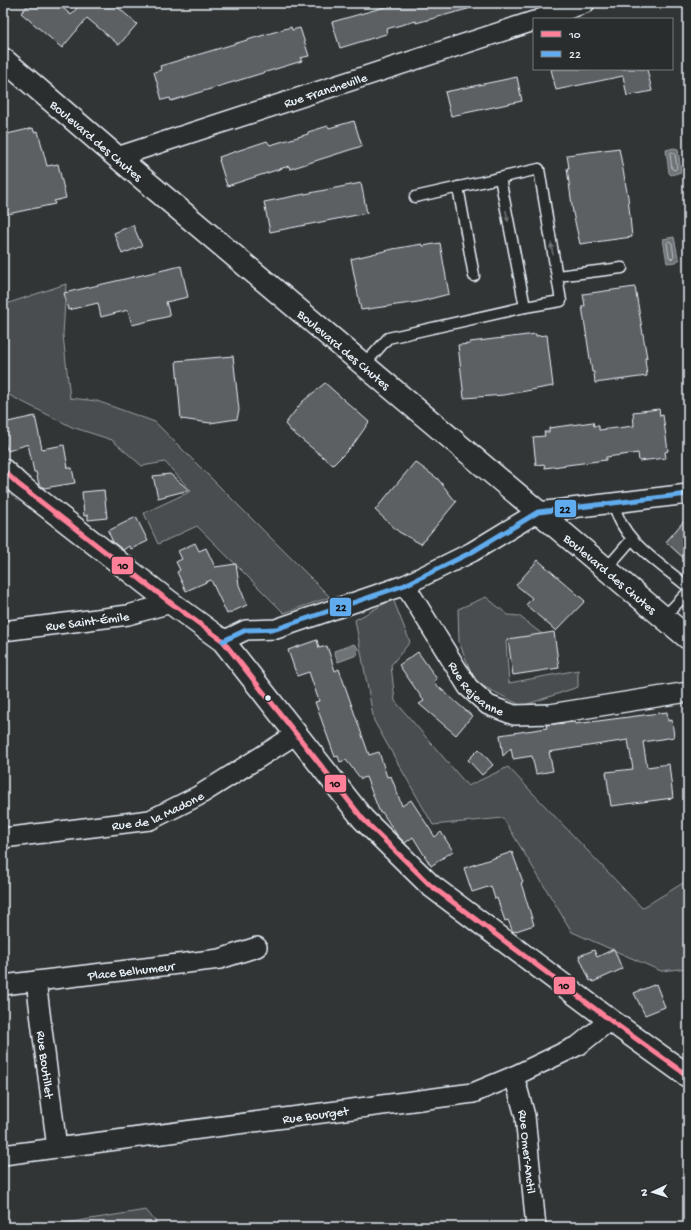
<svg xmlns="http://www.w3.org/2000/svg" width="691" height="1230" viewBox="0 0 691 1230" font-family="'Gochi Hand',sans-serif">
<style>
.green{fill:#494d4f;stroke:#989fa4}
.water{fill:#6e7376;stroke:#9fa5aa}
.lines{fill:none;stroke-linecap:round;stroke-linejoin:round}
.shore{stroke:#b7bfc4;stroke-width:1}
.building{fill:#5c6063;stroke:#e8f1f8}
.lane-casing{stroke:#e8f1f8;stroke-width:13}
.street-casing{stroke:#e8f1f8;stroke-width:22}
.secondary-casing{stroke:#e8f1f8;stroke-width:25}
.lane{stroke:#2a2d2e;stroke-width:10}
.street{stroke:#2a2d2e;stroke-width:19}
.secondary{stroke:#2a2d2e;stroke-width:22}
.bus-1-casing{stroke:#2a2d2e;stroke-width:8}
.bus-2-casing{stroke:#2a2d2e;stroke-width:8}
.bus-1{stroke:#ff8098;stroke-width:5}
.bus-2{stroke:#60acee;stroke-width:5}
.oneway{fill:#6c7275}
.bus-dot{fill:#e8f1f8;stroke:#2a2d2e;stroke-width:1.5}
.labels{text-anchor:middle;stroke-width:4;stroke-linejoin:round;paint-order:stroke}
.street-label{font-size:13px;fill:#e8f1f8;stroke:#2a2d2e}
.line-badge{stroke:#2a2d2e;stroke-width:1.5}
.pale-badge-label{font-size:11px;text-anchor:middle;font-weight:bold;fill:#111}
</style>
<rect width="100%" height="100%" fill="#323536"/>
<filter id="ink" filterUnits="userSpaceOnUse"><feTurbulence type="fractalNoise" baseFrequency=".025" numOctaves="2"/><feDisplacementMap in="SourceGraphic" scale="8" xChannelSelector="R" yChannelSelector="G"/><feConvolveMatrix kernelMatrix="1 2 1 2 8 2 1 2 1" color-interpolation-filters="sRGB"/></filter>
<g filter="url(#ink)">
<g class="green">
<polygon points="66,284 63,335 70,398 97,401 155,422 330,597 284,613 197,526 158,544 144,513 191,491 165,462 142,466 112,440 72,427 3,392 3,305"/>
<polygon points="486,597 508,615 519,616 542,634 506,641 509,683 578,670 578,687 522,706 475,682 459,642 458,609"/>
<polygon points="393,599 410,642 391,665 395,701 468,786 508,767 642,908 688,880 688,968 661,971 572,932 503,818 433,825 374,721 355,620"/>
<polygon points="146,1210 160,1227 53,1227 53,1225"/>
</g>
<g class="water">
<polygon points="674,148 678,149 681,172 671,175 669,173 666,150"/>
<polygon points="674,237 678,257 680,259 676,262 667,263 663,239"/>
<polygon points="354,644 358,648 357,655 338,662 334,651"/>
</g>
<g class="lines">
<g class="shore">
<polygon points="672,152 675,154 677,168 675,170 672,169 670,154"/>
<polygon points="669,241 672,243 674,257 672,259 669,257 667,243"/>
</g>
</g>
<g class="building">
<polygon points="30,3 57,3 71,15 81,3 113,3 137,24 119,45 87,18 62,48 21,13"/>
<polygon points="399,3 474,3 475,7 416,23 416,21 386,29 387,33 386,34 340,48 332,22"/>
<polygon points="291,27 292,30 300,28 309,56 300,58 302,61 171,101 170,98 162,100 154,72 161,70 160,66"/>
<polygon points="551,69 647,69 652,91 627,96 623,76 556,90"/>
<polygon points="517,77 522,101 451,116 445,92"/>
<polygon points="354,121 362,146 290,169 289,166 227,186 219,160 220,160 219,157 267,141 270,145 308,134 308,132 328,126 329,128"/>
<polygon points="33,128 34,132 38,131 47,166 58,164 66,198 54,201 55,204 3,215 3,135"/>
<polygon points="619,148 628,197 632,237 580,244 573,213 567,168 569,168 567,155"/>
<polygon points="361,183 367,213 270,232 264,202"/>
<polygon points="133,225 142,246 122,254 114,233"/>
<polygon points="440,243 449,294 418,302 361,310 351,259 393,249 422,244 423,246"/>
<polygon points="181,266 188,297 166,302 170,316 132,325 128,310 101,317 98,303 68,310 64,293"/>
<polygon points="635,287 647,358 645,358 647,376 595,383 594,372 592,372 582,306 585,306 583,294"/>
<polygon points="536,334 536,336 547,335 553,386 504,395 464,398 458,345 470,344 470,342"/>
<polygon points="233,356 239,410 237,419 210,423 181,419 176,361"/>
<polygon points="325,383 369,422 353,445 333,465 291,431 285,424 302,402"/>
<polygon points="659,409 660,416 663,415 668,451 665,452 666,458 639,461 638,453 606,457 606,460 567,465 545,468 544,464 536,465 533,437 545,436 544,432 549,432 549,428 593,422 594,426 599,426 599,430 634,426 633,412"/>
<polygon points="35,416 42,449 64,445 68,468 72,468 75,483 44,488 39,484 36,472 34,472 28,444 8,451 3,441 3,423"/>
<polygon points="415,462 438,479 456,502 421,544 399,532 375,510"/>
<polygon points="170,474 189,490 158,498 153,476"/>
<polygon points="104,490 107,518 88,520 88,515 84,516 82,492"/>
<polygon points="688,516 688,562 666,542"/>
<polygon points="136,517 148,541 131,549 129,546 123,550 113,542 108,531"/>
<polygon points="195,543 199,551 206,548 215,567 236,564 239,585 247,605 227,614 211,580 186,591 177,572 180,570 176,562 182,559 178,551"/>
<polygon points="538,560 585,601 556,631 526,605 532,598 516,585"/>
<polygon points="554,632 559,668 513,675 508,639"/>
<polygon points="317,640 319,648 327,646 335,671 339,669 369,755 379,752 387,777 391,776 402,806 411,800 435,837 441,832 453,851 431,866 413,837 405,843 397,835 382,812 380,813 366,777 361,779 346,760 340,762 338,756 335,757 315,702 319,701 309,672 297,676 288,650"/>
<polygon points="418,652 437,679 433,682 472,716 456,735 419,704 424,701 399,665"/>
<polygon points="667,712 668,721 672,720 674,737 643,742 647,767 669,764 673,798 611,806 606,772 633,769 628,740 549,752 553,771 536,774 532,756 513,759 511,748 503,756 500,735 547,728 546,725 575,722 575,724"/>
<polygon points="479,749 493,765 482,775 468,760"/>
<polygon points="512,852 523,882 521,883 534,925 513,932 508,920 505,921 497,898 495,899 491,886 472,892 464,868"/>
<polygon points="614,949 622,969 593,982 592,980 590,981 579,956 594,950 597,957"/>
<polygon points="656,984 665,1007 645,1015 634,993"/>
</g>
<g class="lines">
<defs>
<g id="lane">
<polyline points="500,178 525,307"/>
<polyline points="458,187 474,276"/>
<polyline points="557,276 622,268"/>
<polyline points="364,365 388,338 525,307 561,301 539,169 415,197"/>
<path d="M614 503C620 540 661 564 688 587"/>
<polyline points="606,569 632,539"/>
<polyline points="664,617 688,592"/>
</g>
<g id="street">
<polyline points="540,19 585,3"/>
<path id="s1" d="M117 157 534 21"/>
<path id="s2" d="M405 585 468 687 488 705 514 715 550 714 688 692"/>
<path id="s3" d="M3 631 128 615 171 603"/>
<polyline points="223,641 246,630 276,629 405,585 472,552 538,512 688,494"/>
<path id="s4" d="M3 838 150 820 198 796 295 735"/>
<path id="s5" d="M36 981 57 1148"/>
<path id="s6" d="M3 985 220 959 257 947"/>
<path id="s7" d="M514 1076 525 1116 536 1227"/>
<path id="s8" d="M3 1155 473 1093 514 1076 579 1045 610 1020"/>
</g>
<g id="secondary">
<path id="s9" d="M3 59 117 157 688 638"/>
<polyline points="3,470 18,484 171,603 223,641 363,819 430,885 610,1020 688,1076"/>
</g>
</defs>
<use href="#lane" class="lane-casing"/>
<use href="#street" class="street-casing"/>
<use href="#secondary" class="secondary-casing"/>
<use href="#lane" class="lane"/>
<use href="#street" class="street"/>
<use href="#secondary" class="secondary"/>
<defs>
<polyline id="bus-1" points="3,470 18,484 171,603 223,641 363,819 430,885 610,1020 688,1076"/>
<polyline id="bus-2" points="223,641 246,630 276,629 405,585 472,552 538,512 688,494"/>
</defs>
<use href="#bus-1" class="bus-1-casing"/>
<use href="#bus-2" class="bus-2-casing"/>
<use href="#bus-1" class="bus-1"/>
<use href="#bus-2" class="bus-2"/>
</g>
<defs><path id="oneway-solid" d="M-6-.8H1V-3.2L6.5 0L1 3.2V.8H-6Z"/></defs>
<g class="oneway">
<use href="#oneway-solid" transform="translate(507 216) rotate(79)"/>
<use href="#oneway-solid" transform="translate(552 249) rotate(-99)"/>
</g>
</g>
<circle class="bus-dot" cx="268" cy="698" r="3.5"/>
<g class="labels">
<g class="street-label">
<text dy="5" stroke="none"><textPath href="#s1" startOffset="219">Rue Francheville</textPath></text>
<text dy="5" stroke="none"><textPath href="#s9" startOffset="124">Boulevard des Chutes</textPath></text>
<text dy="5" stroke="none"><textPath href="#s9" startOffset="448">Boulevard des Chutes</textPath></text>
<text dy="5" stroke="none"><textPath href="#s9" startOffset="796">Boulevard des Chutes</textPath></text>
<text dy="5" stroke="none"><textPath href="#s3" startOffset="85">Rue Saint-Émile</textPath></text>
<text dy="5" stroke="none"><textPath href="#s2" startOffset="127">Rue Rejeanne</textPath></text>
<text dy="5" stroke="none"><textPath href="#s4" startOffset="158">Rue de la Madone</textPath></text>
<text dy="5" stroke="none"><textPath href="#s6" startOffset="129">Place Belhumeur</textPath></text>
<text dy="5" stroke="none"><textPath href="#s5" startOffset="84">Rue Boutillet</textPath></text>
<text dy="5" stroke="none"><textPath href="#s8" startOffset="315">Rue Bourget</textPath></text>
<text dy="5" stroke="none"><textPath href="#s7" startOffset="77">Rue Omer-Anctil</textPath></text>
</g>
</g>
<g class="line-badge">
<rect x="554" y="499" width="23" height="19" rx="4" fill="#60acee"/>
<rect x="111" y="556" width="23" height="19" rx="4" fill="#ff8098"/>
<rect x="329" y="597" width="23" height="20" rx="4" fill="#60acee"/>
<rect x="324" y="774" width="23" height="19" rx="4" fill="#ff8098"/>
<rect x="553" y="976" width="23" height="19" rx="4" fill="#ff8098"/>
</g>
<g class="pale-badge-label">
<text x="565" y="513">22</text>
<text x="123" y="569">10</text>
<text x="341" y="611">22</text>
<text x="335" y="787">10</text>
<text x="564" y="989">10</text>
</g>
<rect width="691" height="1230" fill="none" stroke="#2a2d2e" stroke-width="16"/>
<rect x="8" y="8" width="675" height="1214" fill="none" stroke="#e8f1f8" stroke-width="1.5" filter="url(#ink)"/>
<rect x="533" y="18" width="140" height="52" fill="#2a2d2e" stroke="#767b7f"/>
<rect x="541" y="31" width="20" height="6" fill="#ff8098" stroke="#767b7f"/>
<text x="569" y="38" font-size="12" fill="#e8f1f8">10</text>
<rect x="541" y="51" width="20" height="6" fill="#60acee" stroke="#767b7f"/>
<text x="569" y="58" font-size="12" fill="#e8f1f8">22</text>
<g transform="translate(653 1192) rotate(266)" stroke="#2a2d2e" stroke-width="3" paint-order="stroke">
<path d="M0-3L7 15L0 10L-7 15Z" fill="#e8f1f8"/>
<text y="-6" font-size="11" font-weight="bold" text-anchor="middle" fill="#e8f1f8">N</text>
</g>
</svg>
